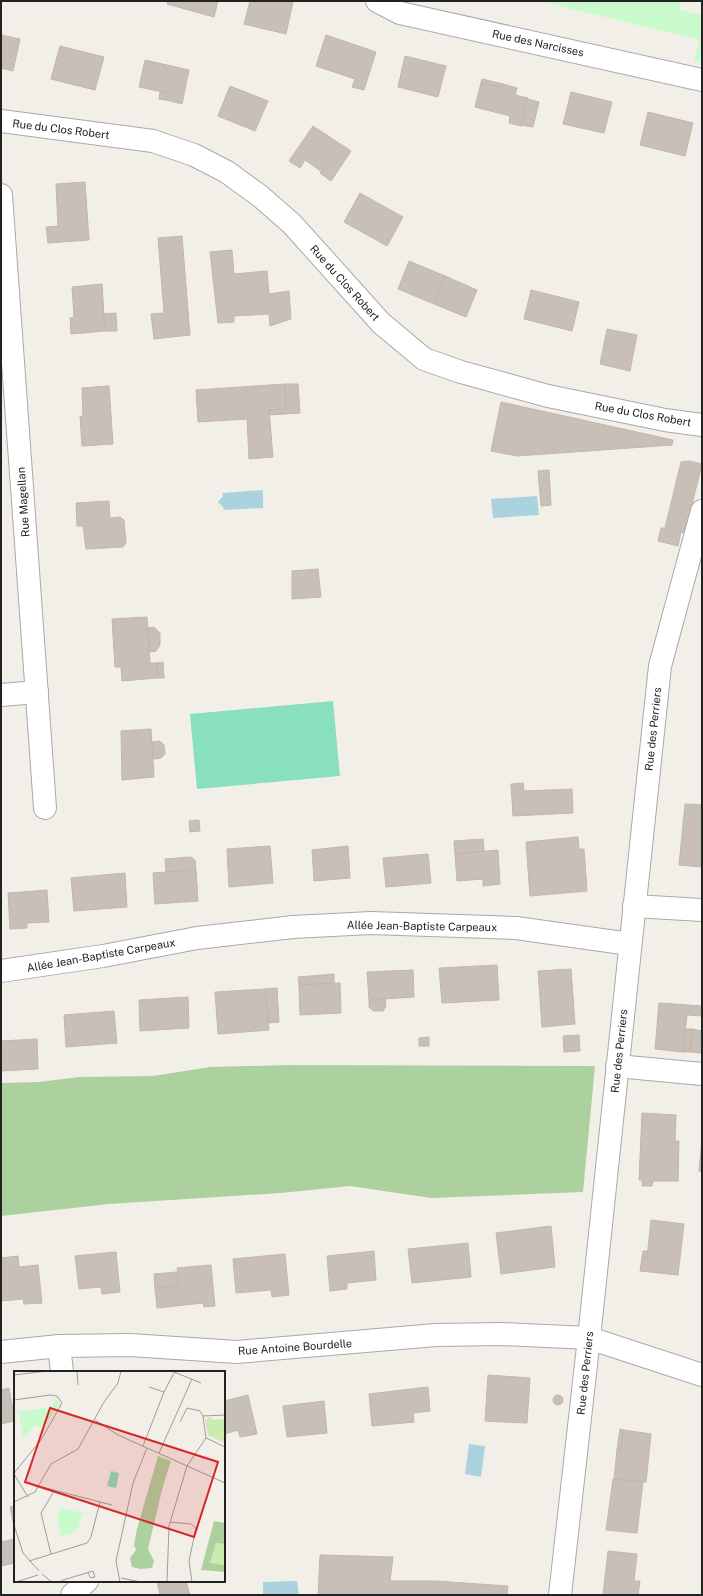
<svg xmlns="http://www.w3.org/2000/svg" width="703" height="1596" viewBox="0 0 703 1596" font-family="'Public Sans',sans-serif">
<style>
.forest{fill:#add19e}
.park{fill:#c8facc}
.pitch{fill:#88e0be}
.water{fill:#aad3df}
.building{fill:#c7bfb8;stroke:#c4b6ab}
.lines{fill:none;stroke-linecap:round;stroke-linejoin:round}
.minor-casing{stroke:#a9a9a9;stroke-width:24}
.minor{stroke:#fff;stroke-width:22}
.labels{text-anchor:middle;stroke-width:3;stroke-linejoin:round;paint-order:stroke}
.street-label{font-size:11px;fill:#222;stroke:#fff}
.inset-road{fill:none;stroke:#9f9d99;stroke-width:1}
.view{fill:#d62828;fill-opacity:0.15;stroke:#d62828;stroke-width:2}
.inset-edge{fill:none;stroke:#222;stroke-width:2}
</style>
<rect width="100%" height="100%" fill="#f2efe9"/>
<polygon class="forest" points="289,1065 595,1066 583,1192 431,1198 350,1186 281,1193 109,1204 1,1216 1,1083 39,1082 79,1077 153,1076 210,1067"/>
<polygon class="park" points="539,1 681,1 679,10 702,15 702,62 694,60 700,40"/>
<polygon class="pitch" points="333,701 340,776 197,789 190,714"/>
<g class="water">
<polygon points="263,490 263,508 224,510 223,507 218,502 223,496 222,493"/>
<polygon points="537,496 539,515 493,518 491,499"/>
<polygon points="469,1444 485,1446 481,1477 465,1474"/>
<polygon points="297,1581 299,1595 263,1595 263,1582"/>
</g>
<g class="building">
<polygon points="168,1 218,1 214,17 167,4"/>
<polygon points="250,1 293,2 286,34 244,24"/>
<polygon points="1,35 20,39 13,71 1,68"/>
<polygon points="326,35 376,52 364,90 352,87 355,79 316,66"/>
<polygon points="60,46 104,57 95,90 51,79"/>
<polygon points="405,56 446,66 438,97 398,87"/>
<polygon points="145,60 189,70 182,104 166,100 167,93 139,87"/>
<polygon points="482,79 503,84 502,88 481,83"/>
<polygon points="481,83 502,88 503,84 517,88 515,95 528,98 521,126 509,123 510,116 475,107"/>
<polygon points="230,86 268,101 255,131 218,116"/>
<polygon points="160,92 167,93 166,100 159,99"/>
<polygon points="571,92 612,102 604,133 563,124"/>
<polygon points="527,99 539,102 533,127 521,125"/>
<polygon points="648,112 693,123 685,156 640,145"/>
<polygon points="313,126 351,151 331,181 320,173 322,172 305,160 300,168 289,161"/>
<polygon points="85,182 89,240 48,243 46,227 58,226 56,184"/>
<polygon points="360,193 403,217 387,246 344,222"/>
<polygon points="182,236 190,335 154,339 151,314 164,313 158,238"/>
<polygon points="232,250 234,274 267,271 269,294 289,291 291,319 270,326 269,314 234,316 234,322 218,323 210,252"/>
<polygon points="409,261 445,276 434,304 398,289"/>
<polygon points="445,276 477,290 466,317 434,304"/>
<polygon points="102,284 105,331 71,334 70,318 74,317 72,287"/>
<polygon points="531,290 579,302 572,331 524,319"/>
<polygon points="116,313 117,331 105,331 104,314"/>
<polygon points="607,329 637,335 630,371 600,364"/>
<polygon points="285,384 286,409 269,410 273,457 249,459 247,419 198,422 196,390"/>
<polygon points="285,384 298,384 300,413 270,415 269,410 286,409"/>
<polygon points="109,386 113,444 82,446 80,416 83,417 82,388"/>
<polygon points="501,402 673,440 672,445 517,456 491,451"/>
<polygon points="689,461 702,464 685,533 681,532 678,546 658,541 661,528 665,528 681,462"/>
<polygon points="549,470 551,505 541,506 538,471"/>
<polygon points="109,501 110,518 120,517 124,520 126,543 123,547 86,549 83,526 77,526 76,503"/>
<polygon points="318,569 321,597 292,599 292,571"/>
<polygon points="147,617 150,663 157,663 157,678 122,681 121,667 115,667 112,619"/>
<polygon points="154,627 160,633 160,645 156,651 150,652 148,628"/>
<polygon points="163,662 164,678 157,678 157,663"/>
<polygon points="151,729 154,777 122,780 121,731"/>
<polygon points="160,741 164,745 165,754 161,758 153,759 152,742"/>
<polygon points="523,783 524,791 572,789 573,813 513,816 511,784"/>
<polygon points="685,804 702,805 702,867 679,865"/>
<polygon points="199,820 200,831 190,832 189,821"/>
<polygon points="578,837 579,849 584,849 587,891 530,896 526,842"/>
<polygon points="483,839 484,851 455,854 454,841"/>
<polygon points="270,846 273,883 229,887 227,849"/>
<polygon points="348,846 350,878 314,881 312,850"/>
<polygon points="498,850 500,884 483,886 483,879 457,881 455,854"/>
<polygon points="428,854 431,883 386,887 383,858"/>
<polygon points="191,857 195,860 196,870 166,872 165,859"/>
<polygon points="196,870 198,901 155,904 153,873"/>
<polygon points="125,873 127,907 74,911 71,878"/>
<polygon points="47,890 49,922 27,923 27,928 10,929 8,893"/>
<polygon points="497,965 499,1000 442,1003 439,968"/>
<polygon points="571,969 575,1024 542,1027 538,971"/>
<polygon points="413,970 414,997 369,1000 367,972"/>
<polygon points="334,974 334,983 299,985 298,977"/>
<polygon points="340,983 341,1013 300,1015 299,985"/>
<polygon points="277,988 279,1022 268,1023 265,989"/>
<polygon points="265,989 269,1030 218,1034 215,992"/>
<polygon points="188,997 189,1028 140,1031 139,1000"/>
<polygon points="385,999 386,1006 383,1011 373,1011 369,1007 369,1000"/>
<polygon points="659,1003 702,1006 702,1016 687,1015 683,1052 655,1049"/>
<polygon points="114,1011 117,1043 66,1047 64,1015"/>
<polygon points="685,1029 692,1029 690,1052 683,1052"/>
<polygon points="692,1029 702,1031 702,1053 690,1052"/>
<polygon points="579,1035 580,1051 564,1052 563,1036"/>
<polygon points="429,1037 429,1046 419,1046 419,1038"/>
<polygon points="37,1039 38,1069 1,1071 1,1041"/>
<polygon points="642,1113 676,1115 675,1141 679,1141 678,1181 653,1181 652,1186 642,1186 642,1180 639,1180"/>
<polygon points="702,1138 702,1172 699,1171"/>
<polygon points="651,1220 684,1224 678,1275 640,1271 642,1257 647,1258"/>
<polygon points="551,1226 555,1267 501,1274 496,1233"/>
<polygon points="468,1243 471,1277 412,1283 408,1249"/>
<polygon points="374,1251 376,1280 347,1283 347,1289 330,1291 327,1256"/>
<polygon points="643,1251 648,1251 647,1258 642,1257"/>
<polygon points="116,1252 120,1292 102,1294 101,1287 79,1289 75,1256"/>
<polygon points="285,1254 289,1295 272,1297 271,1290 236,1293 233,1259"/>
<polygon points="18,1256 19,1267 38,1265 42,1303 24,1304 23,1299 1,1301 1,1258"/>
<polygon points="211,1265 215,1306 204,1307 203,1303 157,1308 155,1288 179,1286 177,1268"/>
<polygon points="177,1272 179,1286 155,1288 154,1274"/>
<polygon points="488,1375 530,1378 527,1423 485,1421"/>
<polygon points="428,1387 430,1411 413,1413 414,1422 372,1426 369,1394"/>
<polygon points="9,1388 15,1421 1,1424 1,1390"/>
<circle cx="558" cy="1400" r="5"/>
<polygon points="248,1395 257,1434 240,1437 238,1430 224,1434 224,1401"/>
<polygon points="324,1401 327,1433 287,1437 283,1406"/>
<polygon points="620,1429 623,1430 621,1450 617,1450"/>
<polygon points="623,1430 651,1434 646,1482 614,1479 617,1450 621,1450"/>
<polygon points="613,1479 643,1482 637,1533 606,1530"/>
<polygon points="15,1506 15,1531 10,1507"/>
<polygon points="15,1539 15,1563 1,1566 1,1542"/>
<polygon points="608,1551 637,1554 634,1581 640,1581 638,1595 603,1595"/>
<polygon points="320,1555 393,1557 390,1581 436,1581 508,1586 507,1595 318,1595"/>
<polygon points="157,1581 186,1581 190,1595 160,1595"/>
</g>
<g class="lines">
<defs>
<g id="minor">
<polyline points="377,1 400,13 702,80"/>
<polyline points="1,121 153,141 194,155 227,172 260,196 292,224 381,323 424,359 461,372 548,396 665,420 702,425"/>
<polyline points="1,195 45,808"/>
<polyline points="1,695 37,692"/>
<polyline points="634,906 702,910"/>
<polyline points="1,971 103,956 197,938 293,927 371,923 516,928 630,944"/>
<polyline points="617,1066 702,1074"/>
<polyline points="59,1346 62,1372"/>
<polyline points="1,1352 59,1346 130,1345 237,1352 436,1335 500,1334 589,1338 702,1375"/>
<polyline points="72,1595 87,1581"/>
<polyline points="560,1595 589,1338 660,666 702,511"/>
</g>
</defs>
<use href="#minor" class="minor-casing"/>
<use href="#minor" class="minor"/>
</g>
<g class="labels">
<g class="street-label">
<text transform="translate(538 43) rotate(12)" y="4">Rue des Narcisses</text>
<text transform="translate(61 129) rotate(7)" y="4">Rue du Clos Robert</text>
<text transform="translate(345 283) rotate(48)" y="4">Rue du Clos Robert</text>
<text transform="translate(643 414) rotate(10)" y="4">Rue du Clos Robert</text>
<text transform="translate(23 502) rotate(-94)" y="4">Rue Magellan</text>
<text transform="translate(653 729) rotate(-84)" y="4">Rue des Perriers</text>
<text transform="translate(422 926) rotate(1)" y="4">Allée Jean-Baptiste Carpeaux</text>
<text transform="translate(101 955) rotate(-10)" y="4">Allée Jean-Baptiste Carpeaux</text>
<text transform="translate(619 1051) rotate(-84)" y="4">Rue des Perriers</text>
<text transform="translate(295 1347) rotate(-4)" y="4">Rue Antoine Bourdelle</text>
<text transform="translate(585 1373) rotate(-84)" y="4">Rue des Perriers</text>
</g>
</g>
<g transform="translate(14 1371)">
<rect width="211" height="211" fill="#f2efe9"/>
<path d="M196 46 200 49 211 48V72L194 64 191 49ZM202 172 211 173V194L196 193Z" fill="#cdebb0"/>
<path d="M144 85 157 90 149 115 134 178 140 190 138 197 126 198 118 196 116 187 122 179 120 174 123 158ZM200 150 211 152V173L202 172 196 192 211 194V201L187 199Z" fill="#add19e"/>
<path d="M41 27 46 33 28 58 21 54 9 68 5 42 0 41 31 37 36 40ZM42 123 49 137 81 145 68 143 64 158 59 162 35 169 47 165 43 145 48 137Z" fill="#c8facc"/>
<path d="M97 100 105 102 102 117 93 115Z" fill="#88e0be"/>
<path class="inset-road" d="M63 0 64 14M160 1 187 12M0 4 33 0M135 16 150 21M0 29 36 24 43 25 48 32 27 69 0 102M81 49 104 64 211 112M166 51 173 37 186 40 189 45M192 67 211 76M129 75 150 21 161 0M145 82 178 8M0 103 14 126M24 115 98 134M0 131 21 121 37 93 64 78 90 31 104 12 107 0M156 151 177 153 182 157 175 190 178 211M0 154 9 182 25 200M37 183 27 142 40 120M15 190 73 172 77 166 86 131M28 203 38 211M107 207 127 211M2 211 24 204M46 211 49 209 79 200 81 206 77 207 74 202M106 211 102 190 119 112 133 77M153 211 155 155 173 95 192 67 189 45 211 44"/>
<path class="view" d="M36 37 204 91 180 166 11 111Z"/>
<rect width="211" height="211" class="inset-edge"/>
</g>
<rect width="703" height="1596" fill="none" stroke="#222222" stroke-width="4"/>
</svg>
